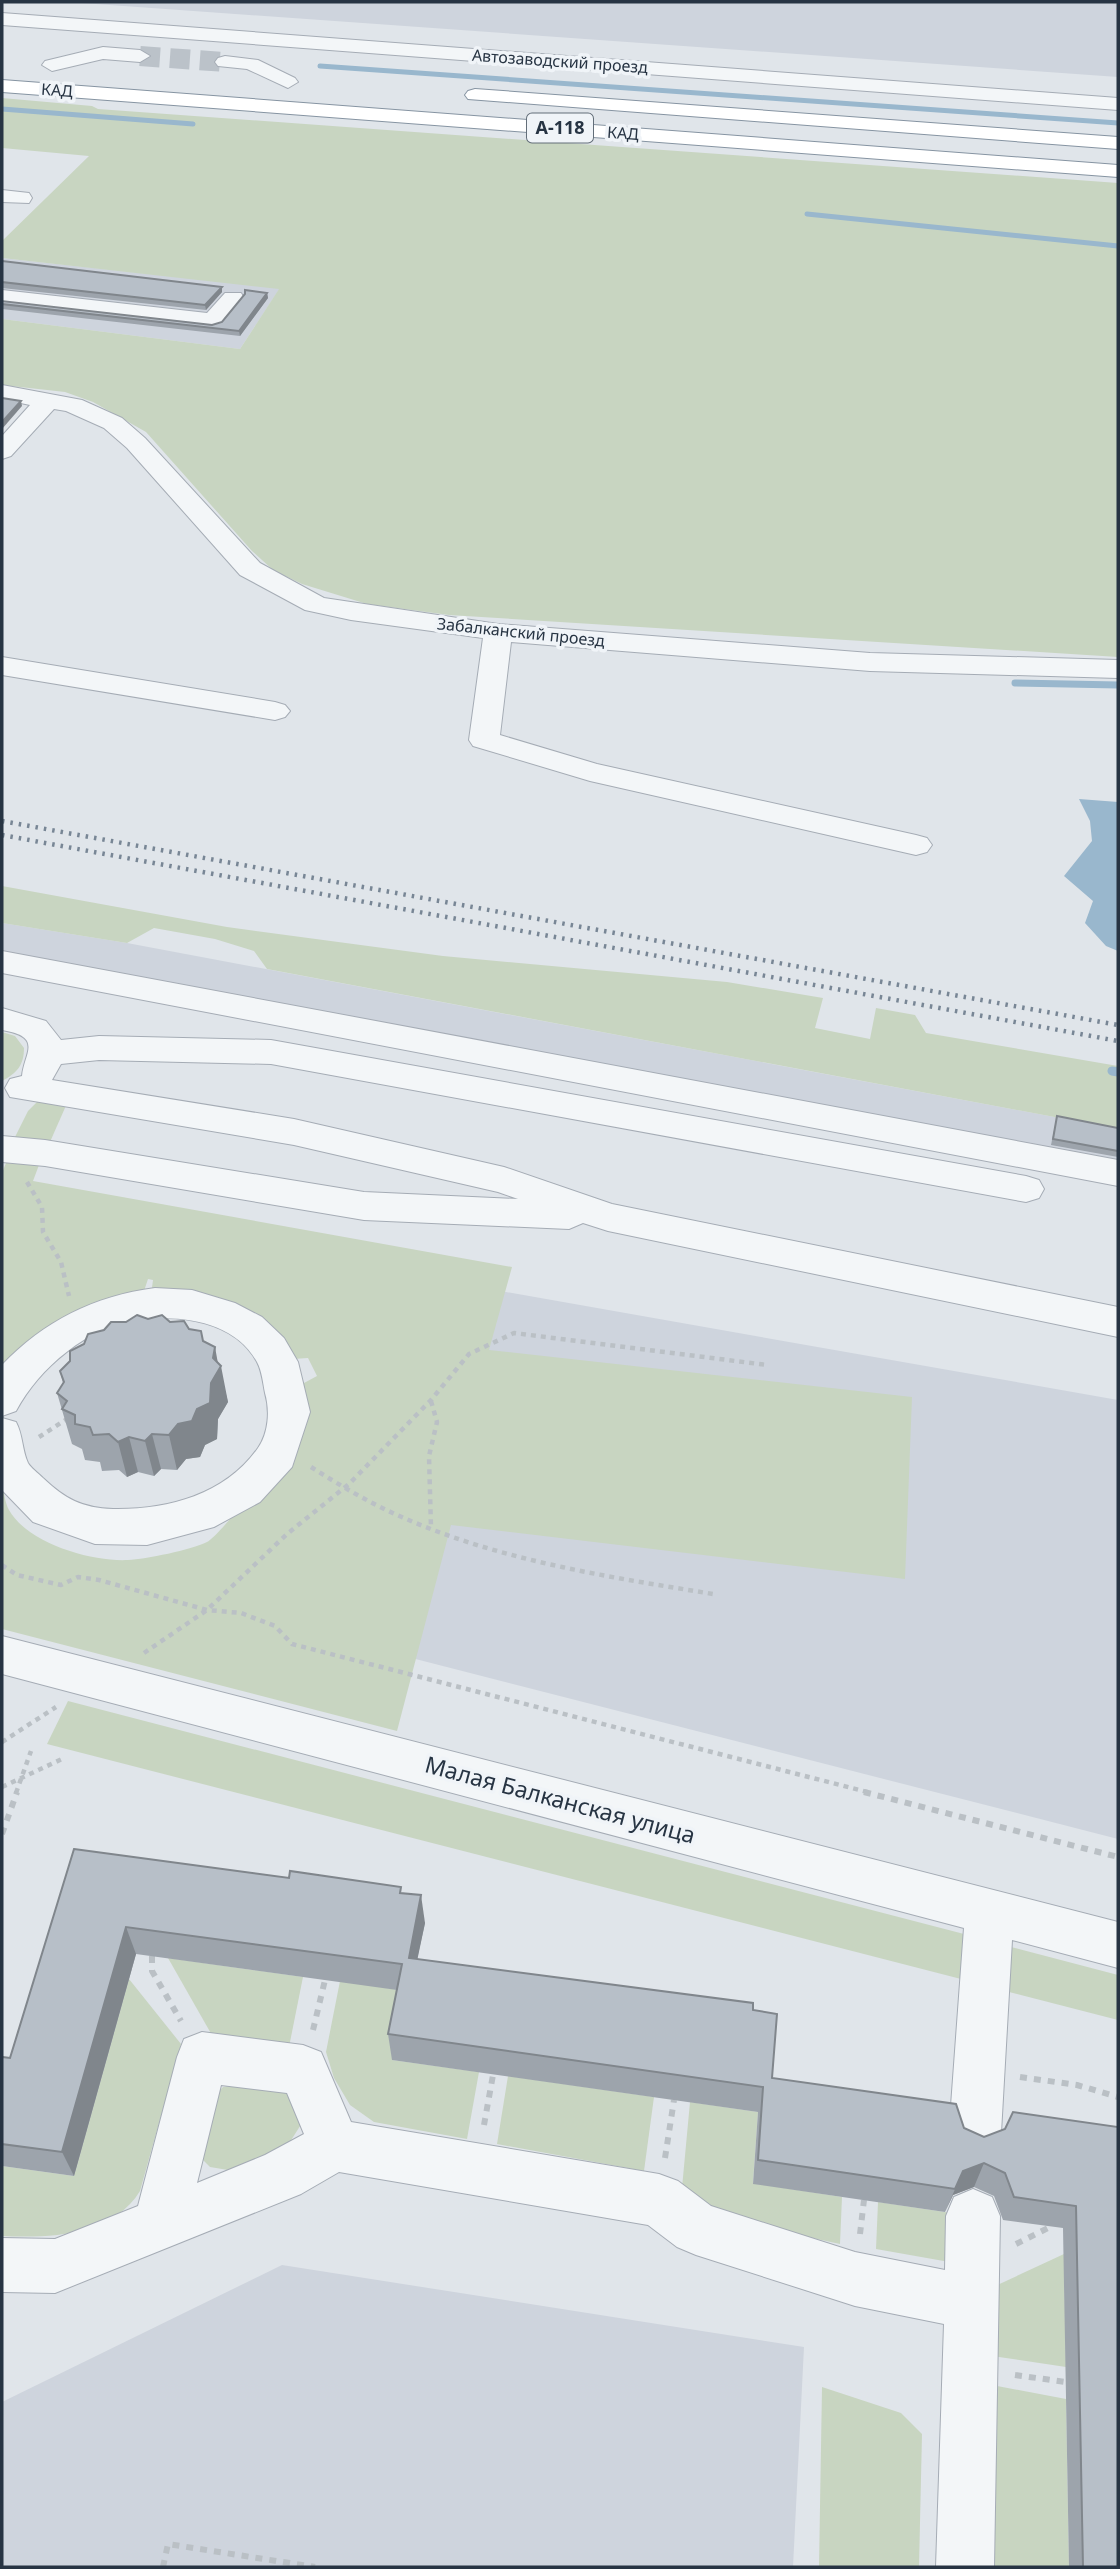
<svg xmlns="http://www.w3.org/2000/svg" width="1120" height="2569" viewBox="0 0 1120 2569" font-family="'Noto Sans',sans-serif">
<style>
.built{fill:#ced4dd}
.green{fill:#c8d5c1}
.water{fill:#99b7cd}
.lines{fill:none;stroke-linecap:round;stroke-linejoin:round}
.stream-far2{stroke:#99b7cd;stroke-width:5}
.stream-far1{stroke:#99b7cd;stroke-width:7}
.stream{stroke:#99b7cd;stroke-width:9}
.minor-tunnel{stroke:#bbc2c9;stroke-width:20;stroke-dasharray:20 10;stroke-linecap:butt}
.minor-casing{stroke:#a5acb5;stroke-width:2}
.highway-casing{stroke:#8694a2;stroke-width:2}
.path-far1{stroke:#bac0c5;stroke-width:4.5;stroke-dasharray:5 5;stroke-linecap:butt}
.path{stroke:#bac0c5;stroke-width:6;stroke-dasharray:7 7;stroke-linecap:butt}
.minor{fill:#f3f6f8;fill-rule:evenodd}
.highway{fill:#fff;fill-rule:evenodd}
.rail{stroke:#788695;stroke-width:4.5;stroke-dasharray:2.5 6;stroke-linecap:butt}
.wall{fill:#9da4ac}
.shaded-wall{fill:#80868c}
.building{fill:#b7bfc8;stroke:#80868c;stroke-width:2}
.labels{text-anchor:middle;stroke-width:7;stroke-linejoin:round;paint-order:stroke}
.far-street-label{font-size:16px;fill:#273443;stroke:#f0f4f8}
.shield{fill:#f0f4f8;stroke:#636e79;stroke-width:2}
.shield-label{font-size:18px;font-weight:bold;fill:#273443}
.near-street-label{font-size:23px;fill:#273443;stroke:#f0f4f8}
</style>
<rect width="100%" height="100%" fill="#e0e5ea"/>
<g class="built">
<polygon points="68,2 1118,2 1118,77"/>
<polygon points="2,258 280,288 240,349 2,319"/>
<polygon points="2,923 127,943 1118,1129 1118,1183 1021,1167 2,972"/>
<polygon points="376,1269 1118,1400 1118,1839 287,1626"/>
<polygon points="282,2265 804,2347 793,2567 2,2567 2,2402"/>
</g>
<g class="green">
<polygon points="2,98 92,106 98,109 1118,183 1118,657 449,615 367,604 302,584 273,570 252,551 146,432 93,402 65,392 2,385 2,319 240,349 279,289 2,258 2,241 89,156 2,148"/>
<polygon points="2,886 227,927 443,956 727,982 823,998 815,1028 870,1039 876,1008 915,1015 926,1033 1118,1066 1118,1129 267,969 254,951 215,939 154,928 127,943 2,923"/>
<path d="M2 1032 15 1036 24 1048C24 1065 17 1073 2 1081Z"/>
<polygon points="40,1099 68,1101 50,1142 14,1139 28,1111"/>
<path d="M6 1163 39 1165 33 1181 512 1267 489 1350 912 1397 905 1579 451 1525 397 1731 2 1629V1484C4 1492 5 1503 9 1510 28 1544 93 1562 128 1560 146 1559 191 1550 207 1542 221 1535 294 1441 300 1426 305 1414 303 1396 304 1383L317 1376 308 1358 293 1359 151 1295 153 1280 148 1279 142 1297 2 1368V1173Z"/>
<polygon points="68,1701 964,1934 961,1979 47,1744"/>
<polygon points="1011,1947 1118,1975 1118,2020 1009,1992"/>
<polygon points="168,1958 303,1977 289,2047 213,2037"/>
<path d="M129 1979 181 2044 140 2191C112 2237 48 2238 2 2236V2166L74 2176Z"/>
<polygon points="340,1981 406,1991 392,2060 479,2072 467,2139 374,2122 350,2105 334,2078 326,2052"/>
<polygon points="508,2076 654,2097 644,2171 497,2144"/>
<polygon points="256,2082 293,2095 302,2123 288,2145 234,2171 210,2167 199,2156 208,2103 223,2087"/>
<polygon points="690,2102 758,2112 753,2183 842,2197 840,2244 716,2217 682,2188"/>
<polygon points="878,2202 958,2214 955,2263 876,2249"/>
<polygon points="1064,2254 1066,2367 992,2356 993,2287"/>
<polygon points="992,2385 1066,2399 1069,2567 990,2567"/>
<polygon points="822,2387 901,2413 922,2434 919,2567 819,2567"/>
</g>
<polygon class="water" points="1079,799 1118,802 1118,951 1106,946 1085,923 1093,901 1064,876 1092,841 1090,821"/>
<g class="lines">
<g class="stream-far2">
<polyline points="320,66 1118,123"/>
<polyline points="2,109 193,124"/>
<polyline points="807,214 1118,246"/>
</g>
<polyline class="stream-far1" points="1015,683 1118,685"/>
<polyline class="stream" points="1112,1071 1118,1072"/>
<polyline class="minor-tunnel" points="140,56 225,62"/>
<defs>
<g id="minor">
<polygon points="2,13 1118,98 1118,110 2,25"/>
<polygon points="103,47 140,50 150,56 140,62 103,59 52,71 42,65 45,61"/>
<polygon points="225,56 258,60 295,78 298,82 288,88 247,69 218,66 215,62 218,58"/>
<polygon points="2,190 29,193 32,198 29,203 2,202"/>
<polygon points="2,290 207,313 225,293 241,293 244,298 221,326 213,328 2,304"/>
<polygon points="2,385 82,400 122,418 145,438 260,563 324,598 498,624 870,653 1118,660 1118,678 870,671 511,642 500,735 597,764 916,835 927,838 932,845 927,852 916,855 590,781 473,746 469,740 483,638 351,620 305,610 240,575 127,448 104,428 66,411 54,409 11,456 2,459 2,436 30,405 2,399"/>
<polygon points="2,657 275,702 285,705 290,711 285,717 275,720 2,675"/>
<polygon points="2,951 1118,1160 1118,1186 2,973"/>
<path d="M2 1008 46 1021 61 1040 99 1036 271 1040 1026 1176 1039 1180 1044 1189 1039 1198 1026 1202 271 1064 99 1060 61 1064 52 1080 294 1119 504 1167 612 1204 1118 1307V1337L608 1231 583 1223 569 1229 364 1220 45 1166 2 1162V1136L45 1140 364 1192 518 1199 498 1192 294 1145 10 1097 5 1088 10 1079 22 1076C24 1053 44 1037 2 1030Z"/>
<path d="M155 1288 192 1290 235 1303 262 1317 284 1338 298 1362 310 1412 292 1467 260 1502 214 1527 147 1545 95 1544 33 1522 2 1490V1418L16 1422C23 1435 22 1450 28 1463 31 1468 38 1473 43 1478 65 1499 82 1508 113 1509 167 1510 225 1495 258 1448 269 1432 270 1410 265 1393 263 1383 262 1371 257 1362 235 1321 180 1314 139 1320 88 1326 39 1368 16 1411L2 1416V1365C44 1321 94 1296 155 1288Z"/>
<polygon points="2,1636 1118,1922 1118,1968 1012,1940 1001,2133 993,2151 975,2159 957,2151 949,2133 964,1928 2,1674"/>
<path d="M202 2032 303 2045 321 2052 351 2122 659 2174 678 2181 711 2206 855 2252 945 2270 946 2216 954 2197 973 2189 992 2197 1000 2216 994 2567H936L944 2324 855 2306 696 2255 677 2247 648 2225 339 2172 301 2194 55 2293 2 2292V2238L55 2239 138 2206 177 2057 184 2039ZM221 2085 287 2093 304 2134 265 2155 197 2183Z"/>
</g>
<g id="highway">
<polygon points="2,80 1118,165 1118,177 2,92"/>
<polygon points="475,89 1118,137 1118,149 468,99 465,95 468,91"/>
</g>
</defs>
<use href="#minor" class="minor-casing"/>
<use href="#highway" class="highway-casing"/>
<g class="path-far1">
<polyline points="27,1182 42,1207 43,1232 61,1262 69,1296"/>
<polyline points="431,1401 437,1422 429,1456 431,1528"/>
<polyline points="39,1437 67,1419 66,1416"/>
<path d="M311 1467C341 1486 371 1504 404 1518 502 1561 609 1577 713 1594"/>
<polyline points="2,1565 17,1575 61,1585 78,1577 99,1580 207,1610 241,1613 275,1626 292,1644 871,1793"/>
<polyline points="144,1653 207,1610 287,1534 349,1484 431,1400 469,1354 514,1333 767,1365"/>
<polyline points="2,1742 56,1707"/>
<polyline points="2,1787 62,1759"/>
<polyline points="16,1793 31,1751"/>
</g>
<g class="path">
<polyline points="864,1792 1118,1857"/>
<polyline points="2,1834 17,1792"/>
<polyline points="152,1956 152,1971 181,2021"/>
<polyline points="313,2030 325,1980"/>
<polyline points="1020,2077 1077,2085 1118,2097"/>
<polyline points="484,2125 493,2075"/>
<polyline points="665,2158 674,2100"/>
<polyline points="860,2234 864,2200"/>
<polyline points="1016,2244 1050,2227"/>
<polyline points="1015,2375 1066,2382"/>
<polyline points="163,2567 168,2544 315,2567"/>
</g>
<use href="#minor" class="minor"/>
<use href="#highway" class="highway"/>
<g class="rail">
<polyline points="2,821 1118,1025"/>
<polyline points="2,835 1118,1041"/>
</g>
</g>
<g class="wall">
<polygon points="2,261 222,287 222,292 206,310 2,288"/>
<polygon points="267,293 268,298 240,336 2,309 2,301 212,325 222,322"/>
<polygon points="1057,1116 1118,1128 1118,1157 1051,1145"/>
<polygon points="148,1319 170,1322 189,1329 203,1341 218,1363 228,1402 218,1419 217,1439 205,1445 200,1457 186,1459 177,1470 161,1469 154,1476 138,1472 127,1477 119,1470 102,1471 100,1462 85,1460 82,1449 72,1444 57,1393 63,1383 60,1371 70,1361 84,1344 104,1330 126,1322"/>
<polygon points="74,1849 402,1893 425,1923 417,1959 753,2010 772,2078 964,2128 984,2137 1118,2127 1118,2567 1069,2567 1063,2228 1003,2220 994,2196 974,2187 953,2195 945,2212 753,2184 758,2112 392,2060 388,2034 397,1990 136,1954 74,2176 2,2166 2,2057 10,2058"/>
</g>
<g class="shaded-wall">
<polygon points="222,287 222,292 206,310 205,305"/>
<polygon points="267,293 268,298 240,336 239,331"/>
<polygon points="21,401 22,406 2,429 2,422"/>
<polygon points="215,1347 219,1369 221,1366 228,1402 218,1419 217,1439 205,1445 200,1457 186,1459 177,1470 169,1435 178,1424 213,1358"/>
<polygon points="152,1434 161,1469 154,1476 145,1441"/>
<polygon points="129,1437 138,1472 127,1477 118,1442"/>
<polygon points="421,1895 425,1923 412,1985 409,1958"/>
<polygon points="126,1927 136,1954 74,2176 62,2152"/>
<polygon points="984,2163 974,2187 953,2195 945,2212 963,2171"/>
</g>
<g class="building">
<polygon points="2,261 222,287 205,305 2,282"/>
<polygon points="245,290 267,293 239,331 2,304 2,301 212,325 222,322 245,294"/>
<polygon points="2,398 21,401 2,422"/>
<polygon points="1057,1116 1118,1128 1118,1151 1053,1139"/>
<polygon points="137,1315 148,1319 162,1315 170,1322 184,1321 189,1329 201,1331 203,1341 215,1347 213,1358 221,1366 211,1383 210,1403 197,1409 192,1421 178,1424 169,1435 152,1434 145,1441 129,1437 118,1442 109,1434 93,1435 90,1427 75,1424 75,1415 62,1409 67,1401 57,1393 64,1382 60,1371 70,1361 70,1351 84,1344 88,1334 104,1330 111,1322 126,1322"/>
<polygon points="74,1849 289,1878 290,1871 401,1887 400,1893 421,1895 409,1958 753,2003 753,2010 777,2014 772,2078 956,2104 964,2128 984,2137 1005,2129 1013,2112 1118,2127 1118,2567 1083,2567 1076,2206 1014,2197 1005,2173 984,2163 963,2171 955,2189 758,2160 763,2087 388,2034 402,1964 126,1927 62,2152 2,2144 2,2057 10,2058"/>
</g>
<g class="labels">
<g class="far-street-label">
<text transform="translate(560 61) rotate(4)" y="6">Автозаводский проезд</text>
<text transform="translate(57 90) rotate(4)" y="6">КАД</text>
<text transform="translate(623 133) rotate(4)" y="6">КАД</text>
<text transform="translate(521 632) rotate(6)" y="6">Забалканский проезд</text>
</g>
<rect class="shield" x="527" y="113.5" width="66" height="29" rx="5"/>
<g class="shield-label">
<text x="560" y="134">А-118</text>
</g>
<g class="near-street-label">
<text transform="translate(560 1800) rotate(15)" y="8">Малая Балканская улица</text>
</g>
</g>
<rect width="1120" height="2569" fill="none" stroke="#273443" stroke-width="7"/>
</svg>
